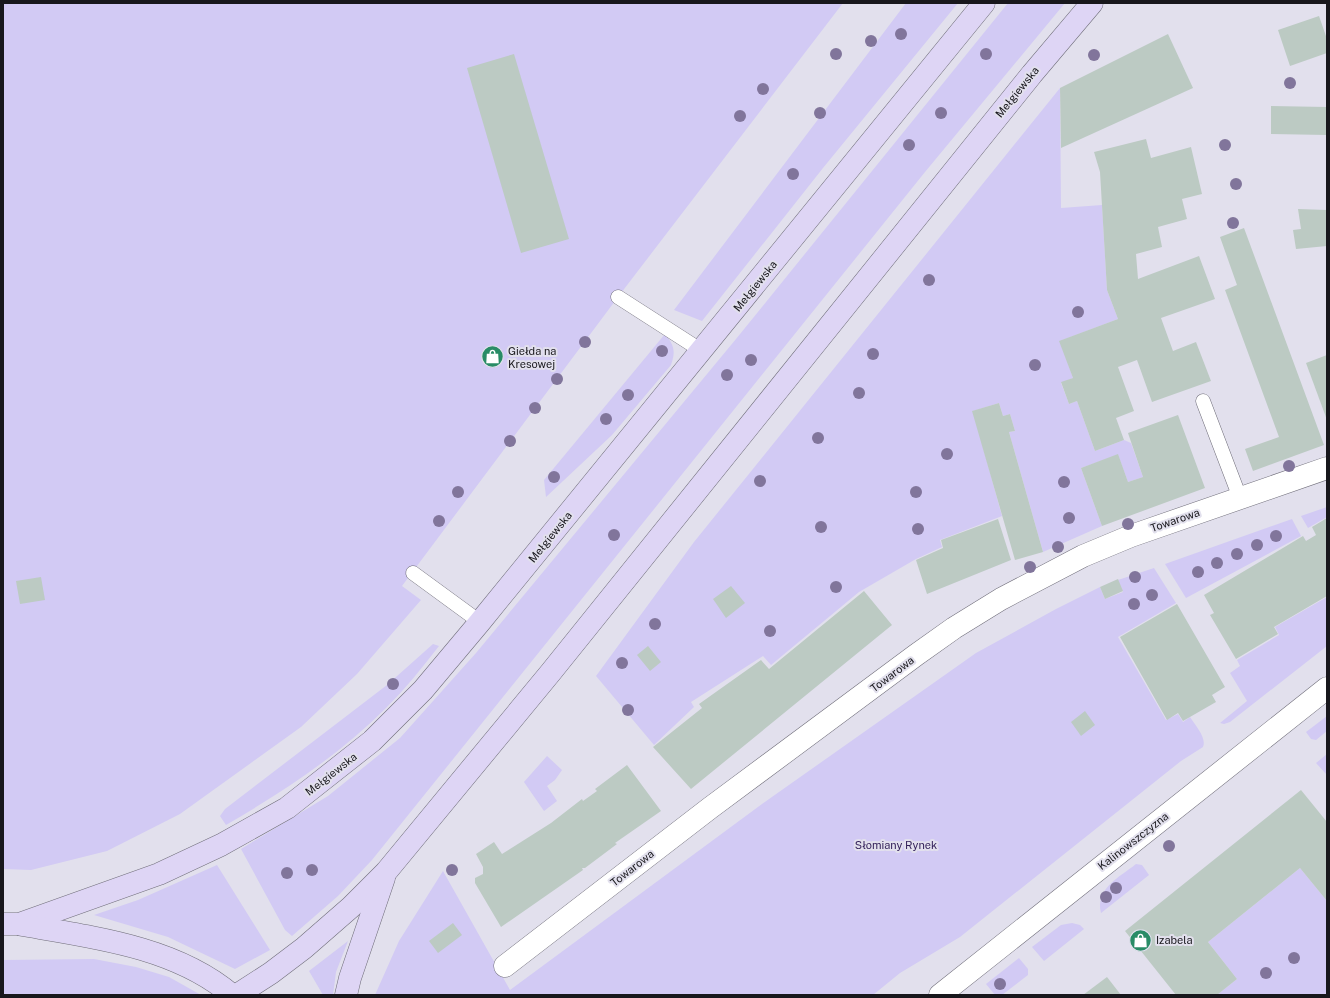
<svg xmlns="http://www.w3.org/2000/svg" width="1330" height="998" viewBox="0 0 1330 998" font-family="'Public Sans',sans-serif">
<style>
.green{fill:#d2caf4}
.building{fill:#bccac3}
.lines{fill:none;stroke-linecap:round;stroke-linejoin:round}
.lane-casing{stroke:#706e7a;stroke-width:15}
.street-casing{stroke:#706e7a;stroke-width:23}
.secondary-casing{stroke:#706e7a;stroke-width:23}
.lane{stroke:#fff;stroke-width:14}
.street{stroke:#fff;stroke-width:22}
.secondary{stroke:#ded5f5;stroke-width:22}
.tree{fill:#81759b}
.labels{text-anchor:middle;stroke-width:4;stroke-linejoin:round;paint-order:stroke}
.street-label{font-size:11px;fill:#18171c;stroke:#e2e0ed}
.poi-label{font-size:11px;fill:#18171c;stroke:#e2e0ed;text-anchor:start}
.park-label{font-size:11px;fill:#311e58;stroke:#e2e0ed}
</style>
<rect width="100%" height="100%" fill="#e2e0ed"/>
<g class="green">
<polygon points="3,3 843,3 618,297 402,586 421,600 357,674 301,727 180,814 107,851 31,870 3,869"/>
<polygon points="906,3 958,3 823,168 702,321 674,310"/>
<polygon points="1008,3 1065,3 925,172 372,860 338,896 292,936 285,930 241,849 328,796 400,738 476,653 736,339"/>
<polygon points="1060,88 1061,208 1102,205 1107,290 1118,319 1060,341 1073,378 1061,383 1069,404 1077,401 1095,451 1124,440 1131,443 1143,477 1128,482 1118,455 1081,468 1102,526 1043,552 1009,432 1015,431 1010,414 1003,416 999,403 973,411 1002,516 940,540 942,547 916,559 859,592 771,665 763,656 691,702 694,707 654,745 596,676 694,542"/>
<path d="M665 334C674 345 676 351 671 365L612 435 546 497 544 480Z"/>
<polygon points="1327,507 1327,517 1308,528 1301,516"/>
<polygon points="1292,519 1301,536 1186,598 1165,564"/>
<path d="M1154 568 1176 603 1118 637 1166 720 1178 714 1183 722 1190 717C1195 725 1207 738 1203 747L1181 761 960 937 900 973 873 995H375L399 941 443 871 510 990 762 804 976 653 1056 609 1100 587 1105 599 1123 592 1118 580Z"/>
<polygon points="1327,597 1327,646 1230,722 1224,724 1220,723 1247,701 1230,673 1240,666 1237,660 1279,635 1275,627"/>
<path d="M433 644 439 646C422 668 405 689 386 708 339 755 283 792 226 825L220 816 225 809 387 685Z"/>
<polygon points="1327,716 1327,731 1316,740 1311,739 1306,732"/>
<polygon points="1327,754 1327,775 1316,763"/>
<polygon points="547,756 562,770 555,780 547,786 557,801 544,811 524,782"/>
<path d="M1136 864 1142 865 1149 875 1101 913C1095 888 1120 877 1136 864Z"/>
<polygon points="217,865 270,950 235,969 168,937 94,915 138,900"/>
<polygon points="1300,868 1327,901 1327,995 1217,995 1237,979 1208,942"/>
<polygon points="1072,923 1080,925 1084,929 1044,961 1032,947 1061,925"/>
<polygon points="348,941 336,972 333,995 323,995 309,971"/>
<polygon points="1019,958 1028,969 1028,975 1002,995 995,995 986,984"/>
<polygon points="94,959 136,967 169,977 201,995 3,995 3,960"/>
</g>
<g class="building">
<polygon points="1319,16 1327,39 1327,53 1290,66 1278,30"/>
<polygon points="1168,34 1193,88 1061,148 1060,88"/>
<polygon points="514,54 569,239 521,253 467,68"/>
<polygon points="1271,106 1327,107 1327,135 1271,134"/>
<polygon points="1146,139 1151,158 1191,147 1202,194 1182,199 1187,219 1158,227 1162,247 1136,254 1138,279 1199,256 1215,299 1161,318 1173,351 1196,342 1211,381 1152,402 1137,360 1118,367 1134,411 1116,418 1124,440 1095,451 1077,401 1069,404 1061,382 1073,378 1059,341 1118,319 1107,290 1100,172 1094,152"/>
<polygon points="1298,209 1327,210 1327,246 1296,249 1293,230 1301,229"/>
<polygon points="1244,228 1324,445 1253,471 1245,449 1279,437 1225,290 1237,285 1220,237"/>
<polygon points="1327,355 1327,420 1306,363"/>
<polygon points="999,403 1003,416 1010,414 1015,431 1009,432 1043,552 1015,560 972,411"/>
<polygon points="1178,415 1205,488 1102,526 1081,468 1118,454 1128,482 1143,477 1128,433"/>
<polygon points="1327,518 1327,596 1274,627 1278,634 1236,659 1210,615 1214,613 1204,595 1303,536 1306,541 1316,535 1312,527"/>
<polygon points="998,519 1011,560 927,594 916,560 943,548 941,540"/>
<polygon points="41,577 45,600 20,604 16,581"/>
<polygon points="1118,579 1123,591 1105,599 1100,587"/>
<polygon points="731,586 745,603 726,618 713,599"/>
<polygon points="864,591 892,625 691,789 653,747 702,708 699,704 761,660 769,669"/>
<polygon points="1177,604 1225,687 1212,695 1216,702 1183,721 1178,713 1167,720 1120,637"/>
<polygon points="648,646 661,662 650,671 637,655"/>
<polygon points="1085,711 1095,725 1081,736 1071,722"/>
<polygon points="627,765 661,811 615,843 617,844 585,868 582,868 583,870 501,927 475,883 475,878 483,874 483,867 476,854 494,842 502,854 551,823 582,799 583,801 597,791 595,789"/>
<polygon points="1301,790 1327,822 1327,901 1300,868 1208,942 1237,979 1217,995 1176,995 1125,931"/>
<polygon points="453,923 462,935 438,953 429,941"/>
<polygon points="1107,977 1121,995 1083,995"/>
</g>
<g class="lines">
<defs>
<g id="lane">
<polyline points="618,297 702,351"/>
<polyline points="1203,401 1240,498"/>
<polyline points="413,573 480,622"/>
</g>
<g id="street">
<polyline points="505,966 710,808 916,655 954,628 1001,599 1083,556 1131,536 1327,468"/>
<polyline points="940,995 1327,688"/>
</g>
<g id="secondary">
<polyline points="3,924 19,924 159,874 221,845 287,808 372,741 423,690 480,622 984,3"/>
<path d="M22 925C93 937 176 947 232 995"/>
<polyline points="237,995 271,973 304,948 351,907 386,872 551,672 1032,74 1092,3"/>
<polyline points="346,995 350,978 384,878"/>
</g>
</defs>
<use href="#lane" class="lane-casing"/>
<use href="#street" class="street-casing"/>
<use href="#secondary" class="secondary-casing"/>
<use href="#lane" class="lane"/>
<use href="#street" class="street"/>
<use href="#secondary" class="secondary"/>
</g>
<g class="tree">
<circle cx="901" cy="34" r="6"/>
<circle cx="871" cy="41" r="6"/>
<circle cx="836" cy="54" r="6"/>
<circle cx="986" cy="54" r="6"/>
<circle cx="1094" cy="55" r="6"/>
<circle cx="1290" cy="83" r="6"/>
<circle cx="763" cy="89" r="6"/>
<circle cx="820" cy="113" r="6"/>
<circle cx="941" cy="113" r="6"/>
<circle cx="740" cy="116" r="6"/>
<circle cx="909" cy="145" r="6"/>
<circle cx="1225" cy="145" r="6"/>
<circle cx="793" cy="174" r="6"/>
<circle cx="1236" cy="184" r="6"/>
<circle cx="1233" cy="223" r="6"/>
<circle cx="929" cy="280" r="6"/>
<circle cx="1078" cy="312" r="6"/>
<circle cx="585" cy="342" r="6"/>
<circle cx="662" cy="351" r="6"/>
<circle cx="873" cy="354" r="6"/>
<circle cx="751" cy="360" r="6"/>
<circle cx="1035" cy="365" r="6"/>
<circle cx="727" cy="375" r="6"/>
<circle cx="557" cy="379" r="6"/>
<circle cx="859" cy="393" r="6"/>
<circle cx="628" cy="395" r="6"/>
<circle cx="535" cy="408" r="6"/>
<circle cx="606" cy="419" r="6"/>
<circle cx="818" cy="438" r="6"/>
<circle cx="510" cy="441" r="6"/>
<circle cx="947" cy="454" r="6"/>
<circle cx="1289" cy="466" r="6"/>
<circle cx="554" cy="477" r="6"/>
<circle cx="760" cy="481" r="6"/>
<circle cx="1064" cy="482" r="6"/>
<circle cx="458" cy="492" r="6"/>
<circle cx="916" cy="492" r="6"/>
<circle cx="1069" cy="518" r="6"/>
<circle cx="439" cy="521" r="6"/>
<circle cx="1128" cy="524" r="6"/>
<circle cx="821" cy="527" r="6"/>
<circle cx="918" cy="529" r="6"/>
<circle cx="614" cy="535" r="6"/>
<circle cx="1276" cy="536" r="6"/>
<circle cx="1257" cy="545" r="6"/>
<circle cx="1058" cy="547" r="6"/>
<circle cx="1237" cy="554" r="6"/>
<circle cx="1217" cy="563" r="6"/>
<circle cx="1030" cy="567" r="6"/>
<circle cx="1198" cy="572" r="6"/>
<circle cx="1135" cy="577" r="6"/>
<circle cx="836" cy="587" r="6"/>
<circle cx="1152" cy="595" r="6"/>
<circle cx="1134" cy="604" r="6"/>
<circle cx="655" cy="624" r="6"/>
<circle cx="770" cy="631" r="6"/>
<circle cx="622" cy="663" r="6"/>
<circle cx="393" cy="684" r="6"/>
<circle cx="628" cy="710" r="6"/>
<circle cx="1169" cy="846" r="6"/>
<circle cx="312" cy="870" r="6"/>
<circle cx="452" cy="870" r="6"/>
<circle cx="287" cy="873" r="6"/>
<circle cx="1116" cy="888" r="6"/>
<circle cx="1106" cy="897" r="6"/>
<circle cx="1294" cy="958" r="6"/>
<circle cx="1266" cy="973" r="6"/>
<circle cx="1000" cy="984" r="6"/>
</g>
<defs>
<symbol id="shop-disc" viewBox="-11 -11 22 22"><circle r="9.5" fill="#298c66" stroke="#e2e0ed"/><path d="M-5-2.5h2.3a2.7 3.5 0 0 1 5.4 0H5L5.5 6h-11ZM-1.5-2.5h3a1.5 2.3 0 0 0-3 0Z" fill="#fff"/></symbol>
</defs>
<g fill-rule="evenodd">
<use href="#shop-disc" x="480" y="344" width="25" height="25"/>
<use href="#shop-disc" x="1128" y="928" width="25" height="25"/>
</g>
<g class="labels">
<g class="street-label">
<text transform="translate(1017 92) rotate(-51)" y="4">Mełgiewska</text>
<text transform="translate(755 286) rotate(-51)" y="4">Mełgiewska</text>
<text transform="translate(1175 520) rotate(-19)" y="4">Towarowa</text>
<text transform="translate(550 537) rotate(-51)" y="4">Mełgiewska</text>
<text transform="translate(892 674) rotate(-37)" y="4">Towarowa</text>
<text transform="translate(331 774) rotate(-38)" y="4">Mełgiewska</text>
<text transform="translate(1133 841) rotate(-38)" y="4">Kalinowszczyzna</text>
<text transform="translate(632 868) rotate(-38)" y="4">Towarowa</text>
</g>
<g class="poi-label">
<text x="508" y="355">Giełda na<tspan x="508" dy="13">Kresowej</tspan></text>
<text x="1156" y="944">Izabela</text>
</g>
<g class="park-label">
<text x="896" y="849">Słomiany Rynek</text>
</g>
</g>
<rect width="1330" height="998" fill="none" stroke="#18171c" stroke-width="8"/>
</svg>
